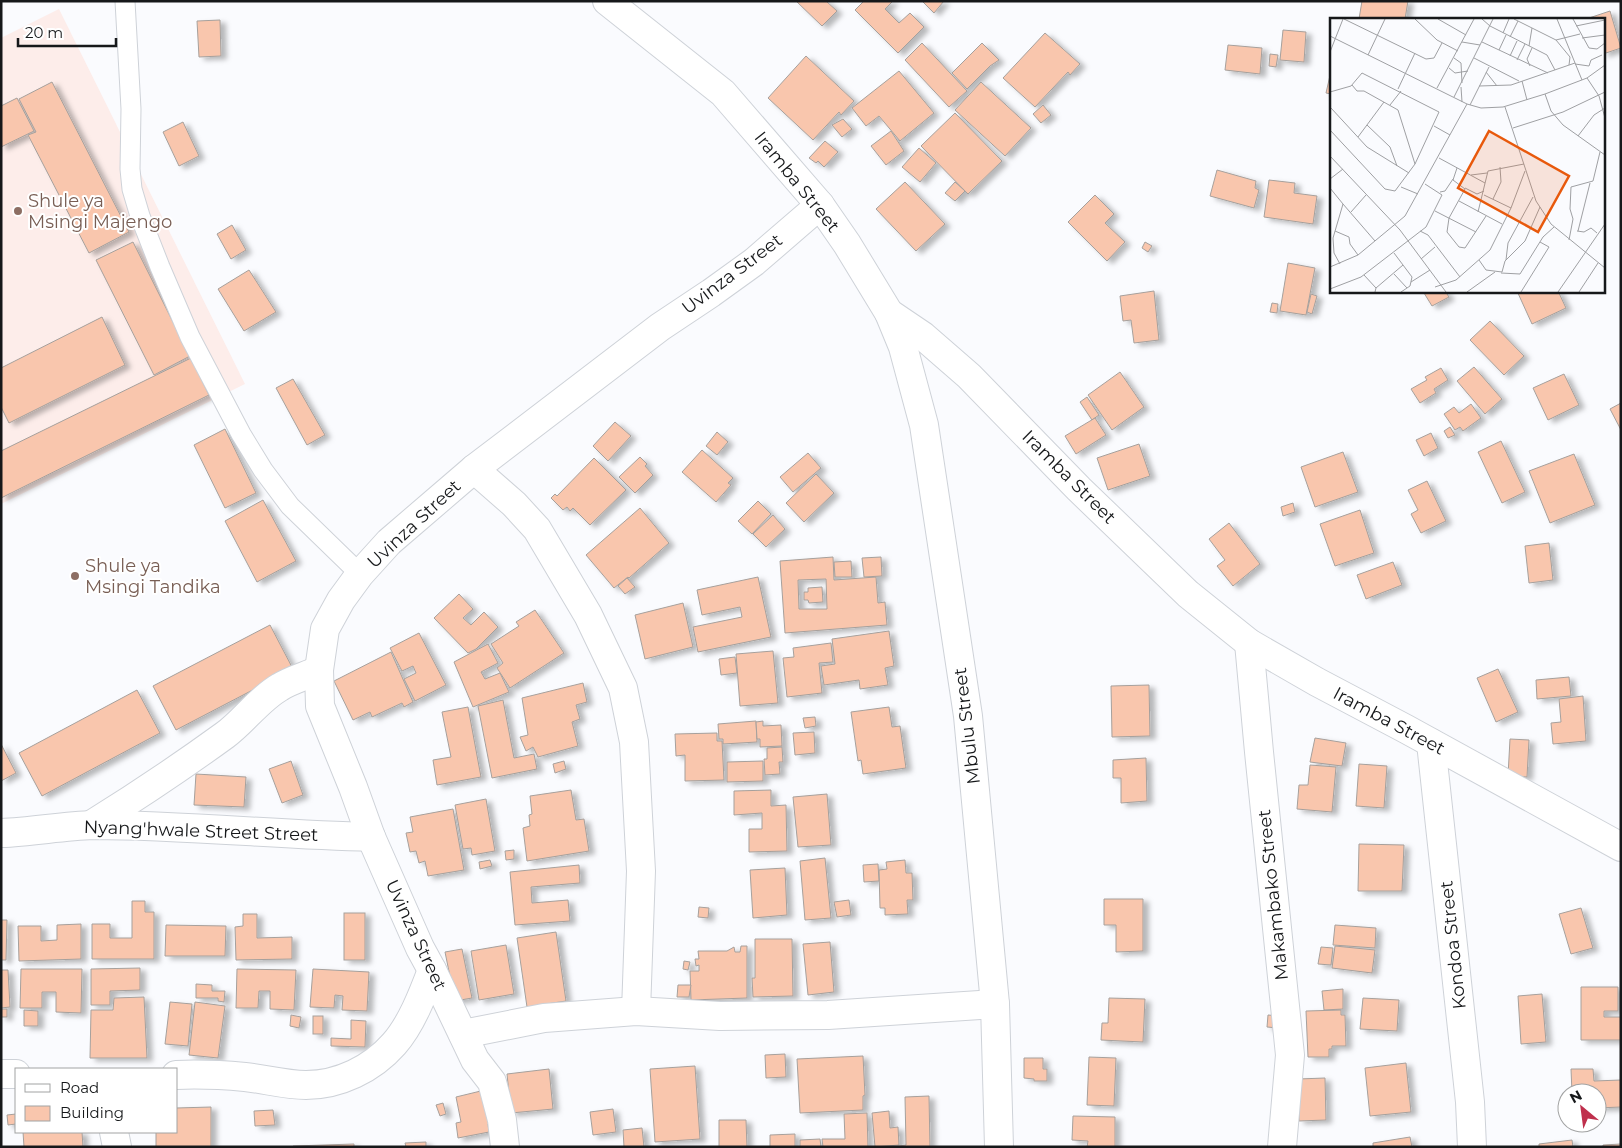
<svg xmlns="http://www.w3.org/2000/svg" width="1622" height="1148" viewBox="0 0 1622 1148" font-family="Montserrat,sans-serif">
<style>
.education{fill:#fdedea}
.building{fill:#f9c6ad;stroke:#a6a09c;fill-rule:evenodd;filter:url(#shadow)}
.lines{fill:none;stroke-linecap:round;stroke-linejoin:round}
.lane-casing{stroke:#ced2d8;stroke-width:21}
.street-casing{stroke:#ced2d8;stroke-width:30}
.lane{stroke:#fff;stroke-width:19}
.street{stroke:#fff;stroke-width:28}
.education-dot{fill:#8d6e63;stroke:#fff;stroke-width:2}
.labels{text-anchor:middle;stroke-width:4;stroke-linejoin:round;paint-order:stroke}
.street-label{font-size:18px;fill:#16181a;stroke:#fff}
.education-label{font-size:18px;fill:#785e54;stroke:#fff;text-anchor:start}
.inset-road{fill:none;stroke:#9fa0a3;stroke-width:1}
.view{fill:#e8590c;fill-opacity:0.15;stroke:#e8590c;stroke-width:2.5}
.inset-edge{fill:none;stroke:#16181a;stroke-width:2.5}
</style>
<defs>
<filter id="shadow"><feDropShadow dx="5.5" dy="3" stdDeviation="2.5" flood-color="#0004"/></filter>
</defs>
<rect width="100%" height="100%" fill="#fafbfe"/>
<polygon class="education" points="59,9 245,384 1,504 1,38"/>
<g class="building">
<polygon points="796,1 826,1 837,11 822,26"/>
<polygon points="864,1 893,1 885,9 899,23 910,13 924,27 898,53 855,10"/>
<polygon points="922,1 944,1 934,13"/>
<polygon points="1362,1 1408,1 1405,19 1359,19"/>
<polygon points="1610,11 1621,48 1603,54 1603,19 1586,19"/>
<polygon points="220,20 221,56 199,57 197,21"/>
<polygon points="1283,30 1306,32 1304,62 1280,60"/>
<polygon points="1045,33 1080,64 1070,75 1068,72 1035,107 1003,78"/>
<polygon points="922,43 967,91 949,107 905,60"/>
<polygon points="982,43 999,60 990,66 967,89 952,73"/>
<polygon points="1228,45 1262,48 1260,74 1225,70"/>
<polygon points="1270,54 1278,55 1276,67 1269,66"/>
<polygon points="806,56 854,101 841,115 839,112 813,140 768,98"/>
<polygon points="899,71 934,113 900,141 879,116 866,126 852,108"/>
<polygon points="1331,71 1331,94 1326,93"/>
<polygon points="52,82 129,232 89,253 28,135 36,132 19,99"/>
<polygon points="981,82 1031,128 1005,156 955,110"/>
<polygon points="17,98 34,131 1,147 1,106"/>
<polygon points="1043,105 1051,115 1041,123 1033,114"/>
<polygon points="955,113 1002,161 968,194 921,146"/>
<polygon points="843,119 852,129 842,137 832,125"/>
<polygon points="183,122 199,156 179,166 163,132"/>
<polygon points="891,131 904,151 886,165 871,146"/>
<polygon points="825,141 838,152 824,167 818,161 816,163 809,158"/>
<polygon points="919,148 936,163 920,182 902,167"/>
<polygon points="1217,170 1256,181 1255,188 1259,190 1254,208 1210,196"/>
<polygon points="1269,180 1295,183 1294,193 1317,196 1313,224 1264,217"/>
<polygon points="905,182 945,224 916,251 876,209"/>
<polygon points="955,182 965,191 955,201 945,193"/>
<polygon points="1095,195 1114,214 1105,223 1125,242 1107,261 1068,222"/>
<polygon points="232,225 246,250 231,259 217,234"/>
<polygon points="133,242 190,356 154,375 96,260"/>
<polygon points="1145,242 1152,246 1148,252 1142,248"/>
<polygon points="1288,263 1315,268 1306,315 1280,311"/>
<polygon points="249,270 276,312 244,331 218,289"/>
<polygon points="1154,291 1159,340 1134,343 1131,320 1123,321 1120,296"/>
<polygon points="1427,291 1445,291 1449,297 1432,306 1424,293"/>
<polygon points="1517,291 1558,291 1566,308 1532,324"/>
<polygon points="1311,294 1317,296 1312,314 1307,312"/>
<polygon points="1272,303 1278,304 1277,313 1270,312"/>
<polygon points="102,317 125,365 9,423 1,407 1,368"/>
<polygon points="1490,321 1524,356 1504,375 1470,340"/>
<polygon points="191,358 209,395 1,498 1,451"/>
<polygon points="1474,367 1502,399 1485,414 1457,381"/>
<polygon points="1441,368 1448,380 1434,389 1436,393 1420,403 1411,389 1427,380 1425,377"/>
<polygon points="1120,372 1144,407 1112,430 1088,395"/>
<polygon points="1564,374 1579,405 1548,420 1533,388"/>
<polygon points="293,379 325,435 307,445 276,388"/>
<polygon points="1087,397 1099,415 1092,420 1080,402"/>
<polygon points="1621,403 1621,430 1610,409"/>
<polygon points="1471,404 1481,418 1463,431 1460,427 1455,430 1444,414 1454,407 1459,413"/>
<polygon points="1095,418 1106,435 1076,454 1065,436"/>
<polygon points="615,422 631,436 608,461 593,446"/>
<polygon points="1450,427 1455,435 1448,438 1444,431"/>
<polygon points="225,429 256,493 225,508 194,445"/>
<polygon points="717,432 728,442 717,455 706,446"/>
<polygon points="1431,433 1438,448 1424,456 1416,440"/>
<polygon points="1501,441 1525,492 1502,503 1478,452"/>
<polygon points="1139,444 1150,476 1108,490 1097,458"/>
<polygon points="702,450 733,478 728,483 731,485 716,502 682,472"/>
<polygon points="1343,452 1358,492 1315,507 1301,467"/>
<polygon points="808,453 821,468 793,492 780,477"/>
<polygon points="1574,454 1595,505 1550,523 1529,471"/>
<polygon points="640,457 647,464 645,466 653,475 635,493 619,477"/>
<polygon points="594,458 626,490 590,525 573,508 570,511 567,507 563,510 551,498 555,494 557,496"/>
<polygon points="816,474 834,493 804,522 786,503"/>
<polygon points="1427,481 1446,521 1421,533 1411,514 1418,510 1408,490"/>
<polygon points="263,500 296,561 257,582 225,521"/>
<polygon points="758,501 771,514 752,534 738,521"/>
<polygon points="1293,503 1295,512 1283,516 1281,507"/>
<polygon points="640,508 669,543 629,578 628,577 614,588 586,555"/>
<polygon points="1360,510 1374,553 1335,566 1320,524"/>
<polygon points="773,515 785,529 766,547 753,534"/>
<polygon points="1229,523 1260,564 1233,586 1217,566 1225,560 1209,539"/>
<polygon points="1549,543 1553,580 1529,583 1525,546"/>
<path d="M833 557 834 580 876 577 878 603 885 602 887 625 785 633 780 561ZM826 579 827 609H799L798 580Z"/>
<polygon points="881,557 882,576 864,577 862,558"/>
<polygon points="851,561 852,577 835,577 834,562"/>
<polygon points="1393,562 1402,585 1366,599 1357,575"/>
<polygon points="758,577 771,637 698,652 693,627 742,617 740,607 702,615 697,590"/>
<polygon points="627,578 635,587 625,594 618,586"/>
<polygon points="822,587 823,602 809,603 808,600 804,600 804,592 808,592 808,588"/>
<polygon points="459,594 473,609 463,618 471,625 484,612 498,627 476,649 468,653 434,618"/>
<polygon points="683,603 693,647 645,659 635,615"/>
<polygon points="535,610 564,653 510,688 497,668 503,663 491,644 519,626 516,622"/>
<polygon points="270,625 293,669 176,730 153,686"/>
<polygon points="889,631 894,666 885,668 888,685 860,689 859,680 824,685 821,666 835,664 832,639"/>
<polygon points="419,633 446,685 415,701 404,679 416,673 413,666 402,671 390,648"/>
<polygon points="831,643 833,662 819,663 822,693 787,697 783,658 794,657 793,648"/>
<polygon points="488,644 498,663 481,672 485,679 500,673 509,692 473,707 454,662"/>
<polygon points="773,651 778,703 740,706 736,654"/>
<polygon points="391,652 413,702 404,707 402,703 372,717 370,712 353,720 334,681"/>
<polygon points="735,657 737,673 721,675 719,659"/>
<polygon points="1498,669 1518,712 1496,722 1477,678"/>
<polygon points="1569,677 1571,696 1537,699 1536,680"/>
<polygon points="583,683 587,702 576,705 580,719 572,722 578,746 538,757 533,747 526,751 520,737 528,735 522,698"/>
<polygon points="1149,685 1150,736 1112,737 1111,686"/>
<polygon points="137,690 160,733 42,796 19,753"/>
<polygon points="1583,696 1586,741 1553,744 1551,723 1561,722 1559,699"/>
<polygon points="503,700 514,758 534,754 537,769 492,778 478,706"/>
<polygon points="468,707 481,777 437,785 433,760 451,757 442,712"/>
<polygon points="889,707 892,727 900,726 906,768 863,774 861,760 858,761 851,712"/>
<polygon points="815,717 816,726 805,728 803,718"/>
<polygon points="756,721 757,742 723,744 723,739 719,739 718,724"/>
<polygon points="763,721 763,726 781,725 782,746 760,747 760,739 757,739 756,722"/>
<polygon points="814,732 815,753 795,755 793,733"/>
<polygon points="717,733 717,741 722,741 724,780 685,781 685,755 676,756 675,734"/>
<polygon points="1315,738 1346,743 1342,766 1310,762"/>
<polygon points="1510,739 1529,740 1527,777 1508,776"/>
<polygon points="1,744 16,773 1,781"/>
<polygon points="782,747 783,762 779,762 780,774 765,775 764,759 767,759 767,748"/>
<polygon points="1146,758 1147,801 1121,803 1121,778 1113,778 1113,760"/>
<polygon points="291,761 303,795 282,803 269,769"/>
<polygon points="564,761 566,769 555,773 553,764"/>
<polygon points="763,761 763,781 727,782 727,762"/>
<polygon points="1359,764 1387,766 1384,808 1356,806"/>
<polygon points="1310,765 1336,767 1332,812 1297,809 1299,785 1308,785"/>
<polygon points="196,774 246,777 244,807 194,805"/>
<polygon points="571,790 576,820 584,819 589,851 527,861 523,828 530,826 529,815 532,814 530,796"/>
<polygon points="771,790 771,806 786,805 787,851 749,852 749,829 762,829 762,813 734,815 734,791"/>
<polygon points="827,794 831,845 798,847 793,797"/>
<polygon points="486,799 495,851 472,855 471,848 463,849 455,805"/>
<polygon points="453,809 464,870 428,876 425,861 419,863 416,851 410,852 406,833 413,832 410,817"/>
<polygon points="1359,844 1404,845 1402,891 1358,891"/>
<polygon points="514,850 514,859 506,860 505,851"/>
<polygon points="825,858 831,918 805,920 800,861"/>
<polygon points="490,860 492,866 480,869 479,862"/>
<polygon points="905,860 906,873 912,873 913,900 907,900 908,914 885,915 885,908 880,908 879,870 887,869 886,862"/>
<polygon points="878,864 879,881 864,882 863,865"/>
<polygon points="579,865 580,883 531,887 532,903 568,900 570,921 515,925 510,872"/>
<polygon points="785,868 787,915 753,918 750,870"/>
<polygon points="1104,899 1143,899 1143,951 1116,952 1116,925 1104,925"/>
<polygon points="849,900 851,915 837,917 834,902"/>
<polygon points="132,901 145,901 145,912 154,912 154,959 92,959 92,924 110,924 110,938 132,938"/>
<polygon points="699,907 709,908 708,918 698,917"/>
<polygon points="1581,908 1593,948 1571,954 1559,914"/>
<rect x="344" y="913" width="21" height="47"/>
<polygon points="243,914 257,914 257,938 292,937 292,959 236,960 235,927 243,926"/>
<polygon points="1,920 7,920 6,960 1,960"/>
<polygon points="81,924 81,959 19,961 18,926 41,926 41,941 57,940 57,925"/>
<polygon points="166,925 226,926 225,956 165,956"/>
<polygon points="1335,925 1376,928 1375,948 1333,945"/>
<polygon points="556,932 566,1001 527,1007 517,938"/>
<polygon points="755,939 792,939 793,996 753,997 752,978 755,978"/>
<polygon points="830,942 834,992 808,995 803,944"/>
<polygon points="506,945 514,994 479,1000 471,951"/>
<polygon points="741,946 747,946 747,998 691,1000 690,971 699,971 699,965 696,966 695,959 699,959 698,951 727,951 734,947 735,952 740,952"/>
<polygon points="1335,946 1375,950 1372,973 1332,968"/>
<polygon points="1321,947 1333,948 1331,965 1318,964"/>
<polygon points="462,949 472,998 455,1001 445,952"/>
<polygon points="684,961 690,962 688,970 683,969"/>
<polygon points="140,968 140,990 110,991 110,1005 91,1005 91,969"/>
<polygon points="21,969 82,969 81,1013 56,1012 56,992 42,992 42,1008 20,1008"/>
<polygon points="237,969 296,970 294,1010 270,1009 270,991 259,991 258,1008 236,1008"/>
<polygon points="313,969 369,972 367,1011 342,1010 343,996 335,995 334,1008 310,1007"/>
<polygon points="1,970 8,970 10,1007 1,1008"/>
<polygon points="196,984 212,985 212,991 225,991 224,1002 218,1001 218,998 196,998"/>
<polygon points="678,985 691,985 689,997 677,997"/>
<polygon points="1581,987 1618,987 1618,1011 1604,1011 1604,1017 1621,1017 1621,1040 1581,1040"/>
<polygon points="1343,989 1343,1009 1324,1010 1322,991"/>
<polygon points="1542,994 1546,1042 1521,1044 1518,996"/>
<polygon points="144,997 147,1058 90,1058 91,1010 113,1010 114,998"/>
<polygon points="1109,998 1145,999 1143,1042 1101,1040 1102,1023 1108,1023"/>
<polygon points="1363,998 1399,1000 1397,1031 1360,1029"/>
<polygon points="170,1002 192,1004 188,1046 165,1044"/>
<polygon points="195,1002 225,1006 218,1058 189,1055"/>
<rect x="1" y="1009" width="6" height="8"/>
<polygon points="24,1010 38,1011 38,1026 24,1026"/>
<polygon points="1341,1010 1341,1015 1345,1015 1346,1046 1332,1046 1332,1049 1329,1049 1329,1057 1308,1057 1306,1011"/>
<polygon points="291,1015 301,1017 299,1028 290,1026"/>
<polygon points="1268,1015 1280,1016 1278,1028 1267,1027"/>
<rect x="313" y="1016" width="10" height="18"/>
<polygon points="351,1020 366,1021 365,1047 331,1046 331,1038 351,1039"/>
<polygon points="785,1054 786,1077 766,1078 765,1055"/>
<polygon points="863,1056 865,1095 863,1096 863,1110 800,1113 797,1059"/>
<polygon points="1089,1057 1116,1058 1114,1106 1087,1105"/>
<polygon points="1024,1058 1043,1058 1043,1069 1047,1069 1047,1081 1034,1081 1034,1079 1024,1078"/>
<polygon points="1406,1063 1411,1112 1370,1116 1365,1068"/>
<polygon points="695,1066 700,1139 655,1142 650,1069"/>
<polygon points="549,1069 553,1109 511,1113 507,1074"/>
<polygon points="1571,1069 1593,1069 1594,1081 1621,1080 1621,1107 1597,1108 1597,1093 1572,1093"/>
<polygon points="1325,1078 1326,1120 1299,1121 1298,1079"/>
<polygon points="489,1089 496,1122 488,1124 489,1132 458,1138 456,1123 461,1122 456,1097"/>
<polygon points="929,1096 930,1147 890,1147 906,1145 905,1097"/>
<polygon points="443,1103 446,1114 440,1116 436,1105"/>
<polygon points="211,1107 211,1147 156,1147 156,1132 176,1132 176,1108"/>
<polygon points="613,1109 616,1132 593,1135 590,1112"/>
<polygon points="273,1110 275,1125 255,1126 254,1111"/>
<polygon points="889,1111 890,1128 898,1127 899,1145 875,1147 872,1113"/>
<polygon points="867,1113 868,1147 823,1147 822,1139 845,1139 844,1114"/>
<polygon points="16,1114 16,1124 8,1125 7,1115"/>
<polygon points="1073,1116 1115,1117 1115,1147 1087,1147 1088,1141 1072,1140"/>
<polygon points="719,1120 746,1120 747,1147 719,1147"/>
<polygon points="642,1128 644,1147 624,1147 623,1130"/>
<polygon points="23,1132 82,1132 83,1147 24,1147"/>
<polygon points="795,1134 795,1147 770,1147 770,1135"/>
<polygon points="1410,1137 1412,1147 1373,1147 1373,1143"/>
<polygon points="820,1139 821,1147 800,1147 800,1140"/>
<polygon points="1572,1140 1573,1147 1539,1147 1539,1144"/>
<polygon points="426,1142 426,1147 406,1147 405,1143"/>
<polygon points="354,1144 354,1147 293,1147 293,1146"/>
<polygon points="1621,1144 1621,1147 1603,1147 1603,1145"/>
</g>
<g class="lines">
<defs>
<polyline id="lane" points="125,1 131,109 130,169 132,189 140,216 160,267 190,337 241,434 263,470 290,506 360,574"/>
<g id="street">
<polyline points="607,1 723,93 820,205 847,244 889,313 923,336 969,376 1079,489 1188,594 1249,643 1317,682 1406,729 1621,847"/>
<polyline points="889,313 903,347 924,425 968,716 995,1004 999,1147"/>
<polyline points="474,469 514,504 537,529 588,615 623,688 634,742 641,871 636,1011"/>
<polyline points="1249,643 1259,752 1290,1055 1282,1147"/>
<polyline points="1431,743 1470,1102 1472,1147"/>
<path d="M91 825C136 797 181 767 225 735 244 721 259 699 280 687 291 680 306 676 319 670"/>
<path d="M1 833C32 832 62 826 93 825 185 825 278 835 371 837"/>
<polyline points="463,1034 544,1018 636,1011 720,1016 828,1015 995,1004"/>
<polyline points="1,1074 16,1074"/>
<path d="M176 1075C199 1074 222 1075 245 1077 265 1079 285 1085 306 1085 339 1085 372 1069 394 1044 411 1025 423 994 432 970"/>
<polyline points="114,1132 117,1147"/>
<polyline points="505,1147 502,1120 492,1082 475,1060 432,970 420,948 371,837 353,787 320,706 319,670 325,629 341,600 360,574 389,542 474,469 660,327 711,293 754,262 820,205"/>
</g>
</defs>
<use href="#lane" class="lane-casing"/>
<use href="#street" class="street-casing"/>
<use href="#lane" class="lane"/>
<use href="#street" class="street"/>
</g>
<g class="education-dot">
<circle cx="18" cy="211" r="5"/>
<circle cx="75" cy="576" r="5"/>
</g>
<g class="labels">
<g class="street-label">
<text transform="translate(797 182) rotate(51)" y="6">Iramba Street</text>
<text transform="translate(732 274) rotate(-37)" y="6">Uvinza Street</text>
<text transform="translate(1069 477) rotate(45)" y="6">Iramba Street</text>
<text transform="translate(414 524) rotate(-43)" y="6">Uvinza Street</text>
<text transform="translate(1389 721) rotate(28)" y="6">Iramba Street</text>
<text transform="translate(967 726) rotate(-97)" y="6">Mbulu Street</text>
<text transform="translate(201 831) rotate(2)" y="6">Nyang'hwale Street Street</text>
<text transform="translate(1273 895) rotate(-96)" y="6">Makambako Street</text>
<text transform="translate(416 935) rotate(65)" y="6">Uvinza Street</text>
<text transform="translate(1453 945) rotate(-96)" y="6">Kondoa Street</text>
</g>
<g class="education-label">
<text x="28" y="207">Shule ya<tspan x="28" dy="21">Msingi Majengo</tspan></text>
<text x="85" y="572">Shule ya<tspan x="85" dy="21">Msingi Tandika</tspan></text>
</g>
</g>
<g transform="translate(1330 18)">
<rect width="275" height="275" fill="#fafbfe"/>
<path class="inset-road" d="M14 1 96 41 104 40 112 25M85 1 107 22 128 33M108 1 136 17M152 1 160 8 217 37 225 52M184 1 226 22 250 16M227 1 252 62M243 1 259 30 267 31 275 25M246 8 275 2M173 15 179 1M0 18 137 86 151 90 173 89 215 76 257 60 275 47M180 19 188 3M252 20 275 17M226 22 240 39 239 47M132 24 150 27M152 24 218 55M199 28 202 10M169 32 176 17M0 34 13 1M38 37 55 1M180 38 187 23M124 40 131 45 132 65M144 40 189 63M187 42 195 26M245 46 259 48 261 42 272 37M200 48 197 41 202 30M119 50 125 55 138 53M156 54 167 68M257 60 269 78M192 63 197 82M22 67 27 73H34L68 92 85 146M149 68 181 67 245 45M131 69 132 84M107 70 144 1M68 71 85 35M0 74 21 68 32 55 109 94 85 146 65 173 55 171 0 112M0 74V92M215 76 221 93 233 107 275 137M269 78 275 100M124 79 163 1M60 87 71 73M140 87 159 49M175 89 206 183 221 206 275 250M1 90 37 129 79 155M37 107 60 129 67 148M104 108 120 117M183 110 233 94 275 74M248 118 264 97 275 90M28 119 54 84M0 138 70 212 116 274M109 140 155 165M127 150 123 162 135 171 119 200 117 214 129 229 135 230 156 198M141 157 157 155M0 161 13 151M71 169 88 176M0 170 13 186 3 220 4 235 10 246M135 170 147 176 154 173M110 174 115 173 123 161M154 177 181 190M163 181 171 164 170 149M129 183 172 206M13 186 45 223M105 193 146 214M21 194 36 177M148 194 158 153 194 146M5 213 19 219 20 226 28 237M90 213 98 217 130 259M247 213 254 214 261 210 267 215M248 213 260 165M239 222 243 201 240 191 241 169 263 163 270 134M64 235 82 259 80 268 71 274M91 241 105 229M149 242 156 252 172 254 175 243 195 223 210 189M176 242 178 225 203 179M0 249 28 237 75 198 137 86M171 255 190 256 213 219 224 209M64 256 77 270M34 257 46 270 45 274M81 264 100 252M105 269 126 262 160 232 181 190 195 153M46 270 73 247M0 271 31 259 96 209 112 177 95 166M137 274 165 254M191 274 219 229 210 224M228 274 275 206M249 274 268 245"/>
<path class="view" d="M159 113 239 158 208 214 128 170Z"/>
<rect width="275" height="275" class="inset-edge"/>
</g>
<rect width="1622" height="1148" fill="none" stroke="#16181a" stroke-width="5"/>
<rect x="15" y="1068" width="162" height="65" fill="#ffffff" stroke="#a2a3a3"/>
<rect x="25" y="1084" width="25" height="8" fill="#ffffff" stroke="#a2a3a3"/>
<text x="60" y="1093" font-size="15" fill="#16181a">Road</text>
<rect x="25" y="1106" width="25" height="15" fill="#f9c6ad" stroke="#a2a3a3"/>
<text x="60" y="1118" font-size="15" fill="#16181a">Building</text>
<g transform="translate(1582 1108) rotate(331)"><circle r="24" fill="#ffffff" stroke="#a2a3a3"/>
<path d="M0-4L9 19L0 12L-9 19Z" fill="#bf2f4c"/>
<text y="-8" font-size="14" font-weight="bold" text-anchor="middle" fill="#16181a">N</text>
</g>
<path d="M18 38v8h98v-8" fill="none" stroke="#16181a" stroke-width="2.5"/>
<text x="25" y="38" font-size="15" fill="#16181a" stroke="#ffffff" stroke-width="4" paint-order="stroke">20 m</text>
</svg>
